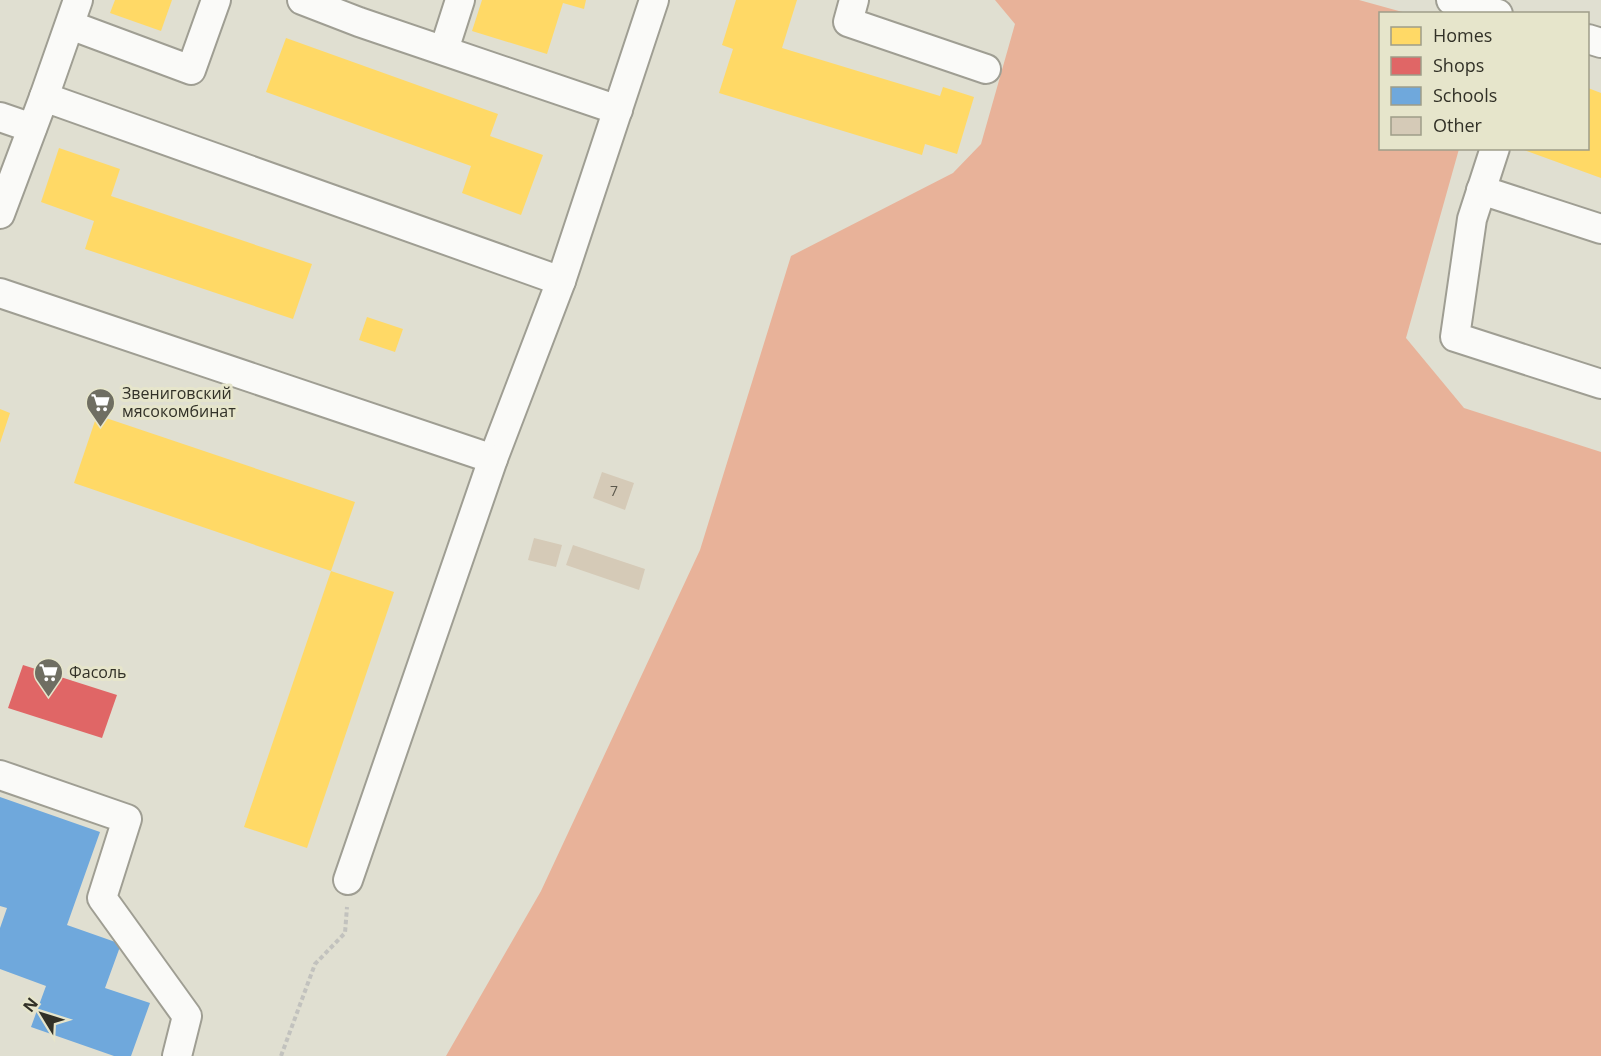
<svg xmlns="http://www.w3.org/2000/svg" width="1601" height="1056" viewBox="0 0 1601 1056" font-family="'Open Sans',sans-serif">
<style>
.forest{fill:#e8b299}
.homes{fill:#ffd966}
.shops{fill:#e06666}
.schools{fill:#6fa8dc}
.building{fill:#d5cab7}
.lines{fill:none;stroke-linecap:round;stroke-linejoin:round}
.minor-casing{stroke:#9f9e93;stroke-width:32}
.path{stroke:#c2c2be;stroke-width:4;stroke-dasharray:4.5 3;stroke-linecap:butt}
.minor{stroke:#fafaf8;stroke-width:28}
.labels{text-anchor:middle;stroke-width:6;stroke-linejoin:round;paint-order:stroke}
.number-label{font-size:14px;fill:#5c584c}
.poi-label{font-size:16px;fill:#323127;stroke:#e6e5cb;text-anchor:start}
</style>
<rect width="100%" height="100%" fill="#e0dfd1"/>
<polygon class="forest" points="995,0 1359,0 1406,13 1380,14 1380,148 1459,149 1406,338 1464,408 1601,452 1601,1056 446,1056 541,891 700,550 791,256 953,173 981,144 1015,24"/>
<g class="homes">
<polygon points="115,0 172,0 161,31 110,13"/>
<polygon points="482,0 586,0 584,9 563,3 547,54 472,31"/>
<polygon points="736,0 797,0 782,48 940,96 943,87 974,97 957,154 925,144 922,155 719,93 733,49 722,45"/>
<polygon points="286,38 498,114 490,136 543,155 521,215 462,193 471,166 266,92"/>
<polygon points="1588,88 1601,93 1601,178 1521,149 1588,148"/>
<polygon points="59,148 120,169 111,196 312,264 293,319 85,249 94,221 41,202"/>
<polygon points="367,317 403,329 395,352 359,340"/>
<polygon points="0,409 10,413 0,443"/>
<polygon points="97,415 355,502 331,571 74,483"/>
<polygon points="331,571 394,592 307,848 244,827"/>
</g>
<polygon class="shops" points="23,665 117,695 102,738 8,708"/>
<polygon class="schools" points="0,797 100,832 67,925 121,944 105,988 150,1003 131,1056 114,1056 31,1027 46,986 0,969 0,928 7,908 0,906"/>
<g class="building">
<polygon points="602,472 634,483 625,510 593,498"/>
<polygon points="534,538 562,545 556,567 528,560"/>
<polygon points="573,545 645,569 639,590 566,565"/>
</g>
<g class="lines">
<defs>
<g id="minor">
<polyline points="302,0 359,22 618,110"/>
<polyline points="854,0 848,22 986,69"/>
<polyline points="1451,0 1498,14"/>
<polyline points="70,25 191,70 216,0"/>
<polyline points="1588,39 1601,43"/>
<polyline points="444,50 460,0"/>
<polyline points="44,97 78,0"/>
<polyline points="0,117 32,128"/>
<polyline points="1495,148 1472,219 1455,337 1601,384"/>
<polyline points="1481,190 1601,229"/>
<polyline points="0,214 44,97 561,281"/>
<polyline points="0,293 493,459 561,281 654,0"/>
<polyline points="0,775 127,819 102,898 187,1016 177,1056"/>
<polyline points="348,880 493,459"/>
</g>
</defs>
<use href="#minor" class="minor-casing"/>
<polyline class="path" points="281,1056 315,964 345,933 347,907"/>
<use href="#minor" class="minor"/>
</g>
<defs>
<symbol id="supermarket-pin" viewBox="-11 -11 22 30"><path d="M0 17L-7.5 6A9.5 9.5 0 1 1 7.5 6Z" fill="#6f6e62" stroke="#e6e5cb"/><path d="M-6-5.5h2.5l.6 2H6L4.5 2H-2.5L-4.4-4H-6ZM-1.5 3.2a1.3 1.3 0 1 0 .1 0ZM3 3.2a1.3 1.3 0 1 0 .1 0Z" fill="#fff"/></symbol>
</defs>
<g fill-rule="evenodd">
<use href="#supermarket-pin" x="84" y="386" width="33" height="45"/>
<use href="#supermarket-pin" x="32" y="656" width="33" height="45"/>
</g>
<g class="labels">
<g class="number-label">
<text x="614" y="496">7</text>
</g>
<g class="poi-label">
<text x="122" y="399">Звениговский<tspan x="122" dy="18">мясокомбинат</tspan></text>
<text x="69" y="678">Фасоль</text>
</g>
</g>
<rect x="1379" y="12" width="210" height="138" fill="#e6e5cb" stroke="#9e9d89" stroke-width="1.5"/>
<rect x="1391" y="27" width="30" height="18" fill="#ffd966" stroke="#9e9d89" stroke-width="1.5"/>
<text x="1433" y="42" font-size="18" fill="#323127">Homes</text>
<rect x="1391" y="57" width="30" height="18" fill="#e06666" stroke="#9e9d89" stroke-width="1.5"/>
<text x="1433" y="72" font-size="18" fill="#323127">Shops</text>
<rect x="1391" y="87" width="30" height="18" fill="#6fa8dc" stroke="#9e9d89" stroke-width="1.5"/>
<text x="1433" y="102" font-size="18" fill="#323127">Schools</text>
<rect x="1391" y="117" width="30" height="18" fill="#d5cab7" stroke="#9e9d89" stroke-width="1.5"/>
<text x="1433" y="132" font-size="18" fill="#323127">Other</text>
<g transform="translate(42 1014) rotate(308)" stroke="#e6e5cb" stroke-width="4.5" paint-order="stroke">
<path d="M0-4.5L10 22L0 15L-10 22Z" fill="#323127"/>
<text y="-9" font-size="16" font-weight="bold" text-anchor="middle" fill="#323127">N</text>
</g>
</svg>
